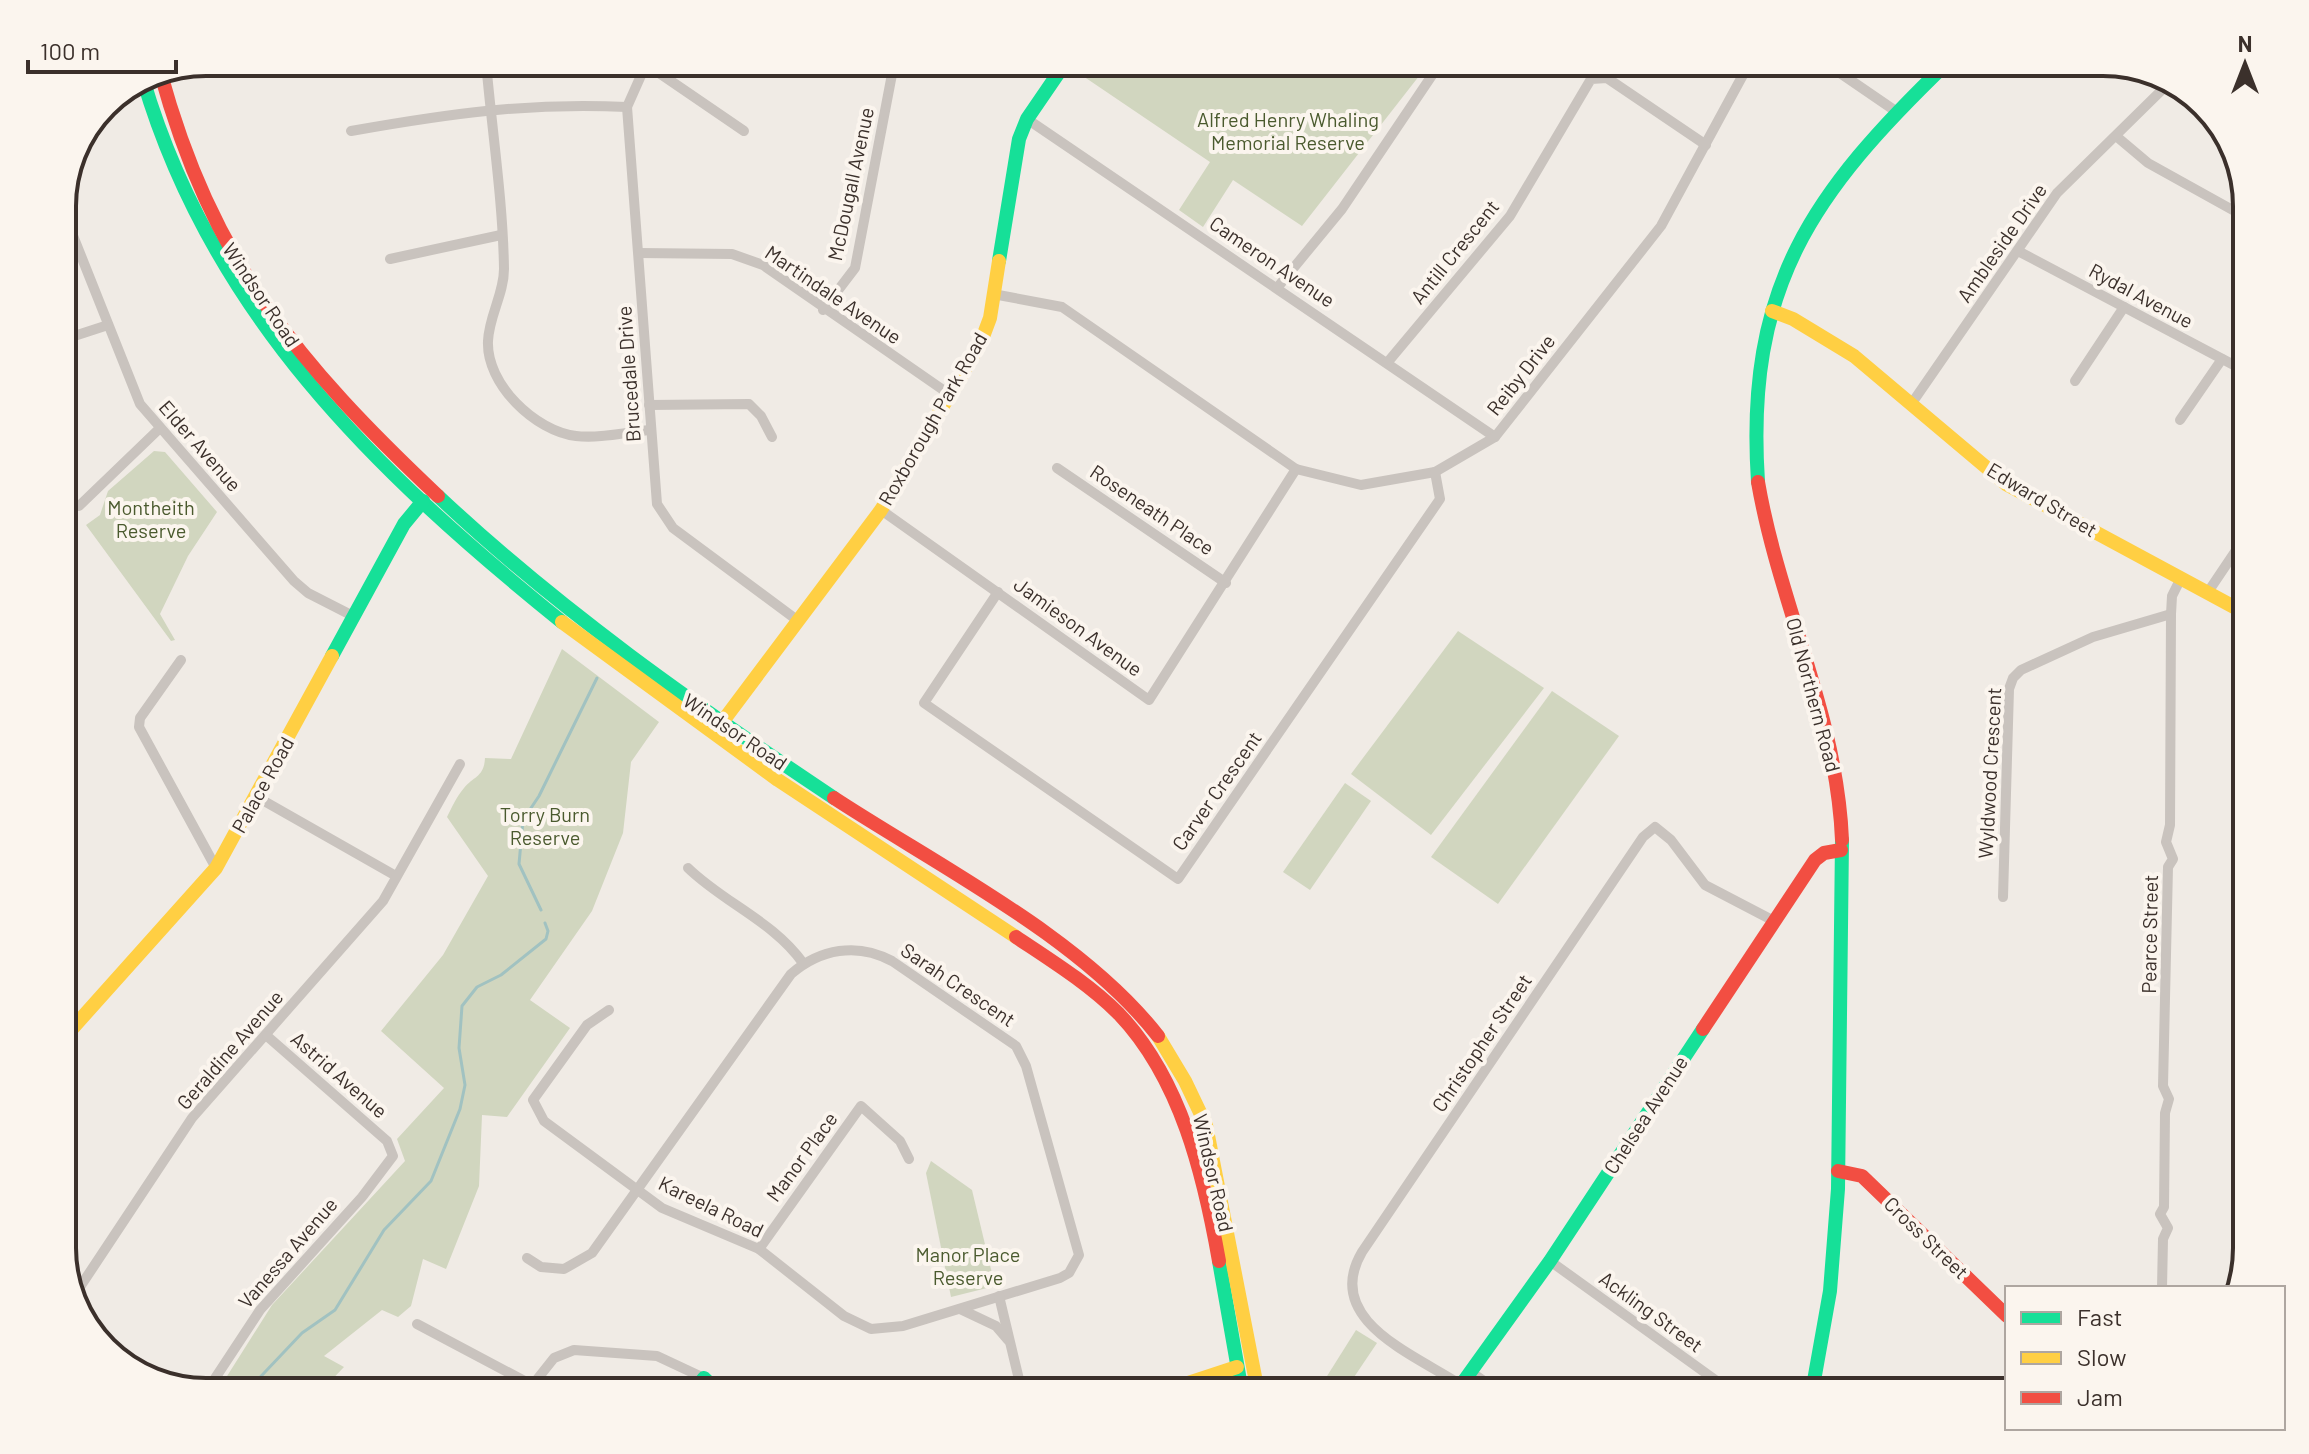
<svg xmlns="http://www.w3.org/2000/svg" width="2309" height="1454" viewBox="0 0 2309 1454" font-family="Barlow,sans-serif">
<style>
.green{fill:#d1d6bf}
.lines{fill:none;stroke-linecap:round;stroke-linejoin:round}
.stream{stroke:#a1c2c1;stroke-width:3}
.street{stroke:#c9c3be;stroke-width:10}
.fast{stroke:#16e098;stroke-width:14}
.slow{stroke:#ffcf43;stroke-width:14}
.jam{stroke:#f24e42;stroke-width:14}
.labels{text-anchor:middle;stroke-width:8;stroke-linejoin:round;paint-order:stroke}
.park-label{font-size:20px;fill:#4a5a2e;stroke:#fbf5ee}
.street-label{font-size:20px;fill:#3b302b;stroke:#fbf5ee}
.rim{fill:none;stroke:#3b302b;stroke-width:4}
</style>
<rect width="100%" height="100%" fill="#f0ebe5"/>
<g class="green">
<polygon points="1085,62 1430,62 1302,226 1233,180 1203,227 1179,210 1210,162 1077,72"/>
<polygon points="154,451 165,452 217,512 188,556 160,614 175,640 171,641 86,525 100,515 108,491"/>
<polygon points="1458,631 1544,688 1431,835 1351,774"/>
<path d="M562 649 659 722 631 762 623 833 592 911 530 1000 570 1028 507 1117 482 1115 479 1186 446 1269 423 1259 411 1306 398 1317 382 1310 324 1356 344 1367 320 1392H217L272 1305 405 1161 397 1139 444 1088 381 1031 443 955 488 876 447 817C452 807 457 796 464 788 474 776 484 777 485 758L511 759Z"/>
<polygon points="1552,691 1619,736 1498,904 1431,857"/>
<polygon points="1345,783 1371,801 1310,890 1283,872"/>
<polygon points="931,1161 972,1190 995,1286 951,1297 926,1173"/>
<polygon points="1356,1330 1377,1343 1344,1392 1317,1392"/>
</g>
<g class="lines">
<g class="stream">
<polyline points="541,910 519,864 523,820 539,796 597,678"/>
<polyline points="246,1392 302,1333 335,1310 384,1230 431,1181 460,1109 465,1085 459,1048 462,1006 477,987 501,975 546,939 548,931 545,923"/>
</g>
<g class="street">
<path d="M486 62C492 131 503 201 504 269 504 294 489 316 488 341 486 384 535 431 576 436 599 439 627 432 649 430"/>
<polyline points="647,62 627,107 657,504 673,528 797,620"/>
<polyline points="1587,62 1592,78"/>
<polyline points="1824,62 1897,112"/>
<polyline points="646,64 744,131"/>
<polyline points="1027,119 1495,437"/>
<path d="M351 131C447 114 529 102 627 107"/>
<polyline points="2116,136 2148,163 2247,218"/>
<polyline points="62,208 140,404 294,581 308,593 353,616"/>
<polyline points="2018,251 2247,372"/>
<polyline points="639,253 732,254 763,265 949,394"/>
<polyline points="390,259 501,235"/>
<polyline points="1277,288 1342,209 1441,62"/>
<polyline points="993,294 1062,307 1296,469 1361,485 1435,472 1495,437 1661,226 1750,62"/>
<polyline points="823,310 855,268 893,69 884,62"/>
<polyline points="62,340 108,325"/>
<polyline points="1387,363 1510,216 1591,79 1607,78 1706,145"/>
<polyline points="2075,381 2124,307"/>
<polyline points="1912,403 2057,193 2170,82"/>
<polyline points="649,405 749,404 761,416 772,437"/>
<polyline points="2180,420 2222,359"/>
<polyline points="1057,468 1226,583"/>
<polyline points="79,506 159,429"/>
<polyline points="881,510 1149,700 1296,469"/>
<polyline points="998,592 924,703 1178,879 1440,499 1435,472"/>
<polyline points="2208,592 2247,534"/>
<polyline points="181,660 140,718 139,727 216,868"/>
<polyline points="257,797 396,876"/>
<path d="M688 868C724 903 773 921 803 963"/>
<polyline points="2003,897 2009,689 2013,678 2021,670 2093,637 2171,614"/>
<polyline points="759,1249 861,1106 900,1141 909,1159"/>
<path d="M527 1258 541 1267 564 1269 592 1253 791 974C820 949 857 942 892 961L1016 1046 1026 1066 1079 1255 1069 1273 1060 1278 903 1326 871 1329 844 1316 759 1249 662 1208 544 1121 533 1100 587 1025 609 1010"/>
<polyline points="1550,1261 1732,1392"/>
<polyline points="2162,1288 2163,1239 2168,1228 2160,1214 2164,1207 2165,1113 2169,1099 2163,1086 2168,867 2173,859 2166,842 2170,825 2171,614 2172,596 2181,578"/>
<polyline points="74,1296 192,1118 383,901 460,764"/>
<polyline points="999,1296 1022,1392"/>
<polyline points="960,1309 996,1326 1008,1340"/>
<polyline points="417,1324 532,1385"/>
<polyline points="1471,1372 1500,1392"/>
<path d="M1461 1385C1414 1354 1322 1320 1362 1252L1643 837 1655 827 1671 840 1705 885 1774 921"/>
<polyline points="206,1392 260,1310 362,1197 393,1156 387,1141 267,1036"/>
<polyline points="527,1392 554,1358 574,1350 657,1356 704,1378"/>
</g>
<g class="fast">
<path d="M143 79C212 314 376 472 562 622"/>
<polyline points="999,261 1019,139 1027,119 1066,62"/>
<path d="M1758 482C1745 286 1812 193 1948 62"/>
<path d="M438 496C559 610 696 706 834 798"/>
<polyline points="332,656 404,524 423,501"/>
<polyline points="1219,1261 1242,1392"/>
<polyline points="693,1392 704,1378 719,1392"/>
<polyline points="1456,1392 1550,1261 1703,1029"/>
<polyline points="1812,1392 1830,1291 1838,1189 1842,840"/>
</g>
<g class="slow">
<polyline points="1772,311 1793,319 1854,356 2006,484 2247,614"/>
<polyline points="562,622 778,780 1016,937"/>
<polyline points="717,729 881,510 981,342 990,318 999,261"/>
<polyline points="1158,1036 1185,1081 1206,1125 1258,1392"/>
<polyline points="62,1040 216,868 332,656"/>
<polyline points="1161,1392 1237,1367"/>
</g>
<g class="jam">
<path d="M160 71C212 261 297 363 438 496"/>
<path d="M1758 482C1779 604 1837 715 1842 840"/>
<path d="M834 798C938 866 1082 938 1158 1036"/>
<path d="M1016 937C1052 961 1089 984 1119 1014 1181 1079 1204 1176 1219 1261"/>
<polyline points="1703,1029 1815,860 1824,853 1841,850"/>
<polyline points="1838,1171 1862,1176 2007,1316"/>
</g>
</g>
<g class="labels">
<g class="park-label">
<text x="1288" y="127">Alfred Henry Whaling<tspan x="1288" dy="23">Memorial Reserve</tspan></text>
<text x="151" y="515">Montheith<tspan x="151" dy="23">Reserve</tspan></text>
<text x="545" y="822">Torry Burn<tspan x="545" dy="23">Reserve</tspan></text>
<text x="968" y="1262">Manor Place<tspan x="968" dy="23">Reserve</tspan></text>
</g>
<g class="street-label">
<text transform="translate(851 184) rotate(-78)" y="7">McDougall Avenue</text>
<text transform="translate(2002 243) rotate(-55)" y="7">Ambleside Drive</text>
<text transform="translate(1455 252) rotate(-51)" y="7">Antill Crescent</text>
<text transform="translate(1272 262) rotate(34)" y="7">Cameron Avenue</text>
<text transform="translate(261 295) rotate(56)" y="7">Windsor Road</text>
<text transform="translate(833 295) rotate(34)" y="7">Martindale Avenue</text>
<text transform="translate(2141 296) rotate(28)" y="7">Rydal Avenue</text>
<text transform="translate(629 374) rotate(-94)" y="7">Brucedale Drive</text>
<text transform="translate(1521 375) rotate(-52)" y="7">Reiby Drive</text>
<text transform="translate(933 419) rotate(-60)" y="7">Roxborough Park Road</text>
<text transform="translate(200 446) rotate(49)" y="7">Elder Avenue</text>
<text transform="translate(2042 500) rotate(31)" y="7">Edward Street</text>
<text transform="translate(1152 510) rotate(34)" y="7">Roseneath Place</text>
<text transform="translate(1078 627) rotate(36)" y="7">Jamieson Avenue</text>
<text transform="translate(1813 695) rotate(75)" y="7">Old Northern Road</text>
<text transform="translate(735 732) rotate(34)" y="7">Windsor Road</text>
<text transform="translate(1990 773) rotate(-87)" y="7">Wyldwood Crescent</text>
<text transform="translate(263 785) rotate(-61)" y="7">Palace Road</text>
<text transform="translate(1217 791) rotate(-55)" y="7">Carver Crescent</text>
<text transform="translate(2150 934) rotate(-89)" y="7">Pearce Street</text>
<text transform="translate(958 985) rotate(34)" y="7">Sarah Crescent</text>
<text transform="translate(1482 1043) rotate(-56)" y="7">Christopher Street</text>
<text transform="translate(230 1050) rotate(-49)" y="7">Geraldine Avenue</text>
<text transform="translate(339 1075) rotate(41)" y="7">Astrid Avenue</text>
<text transform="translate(1646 1115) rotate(-57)" y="7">Chelsea Avenue</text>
<text transform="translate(802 1157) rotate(-54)" y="7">Manor Place</text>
<text transform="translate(1213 1173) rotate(77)" y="7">Windsor Road</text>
<text transform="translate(711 1207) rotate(26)" y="7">Kareela Road</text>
<text transform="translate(1926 1238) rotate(44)" y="7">Cross Street</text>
<text transform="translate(288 1253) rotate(-49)" y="7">Vanessa Avenue</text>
<text transform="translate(1651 1312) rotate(36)" y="7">Ackling Street</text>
</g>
</g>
<path d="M0 0H2309V1454H0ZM206 76H2103A130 130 0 0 1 2233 206V1248A130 130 0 0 1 2103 1378H206A130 130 0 0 1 76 1248V206A130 130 0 0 1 206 76Z" fill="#fbf5ee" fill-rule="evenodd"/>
<path class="rim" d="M206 76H2103A130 130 0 0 1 2233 206V1248A130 130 0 0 1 2103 1378H206A130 130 0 0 1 76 1248V206A130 130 0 0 1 206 76Z"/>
<rect x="2005" y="1286" width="280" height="144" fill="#fbf5ee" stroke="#aea6a0" stroke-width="2"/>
<rect x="2021" y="1312" width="40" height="12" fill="#16e098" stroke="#aea6a0" stroke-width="2"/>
<text x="2077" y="1326" font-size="24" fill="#3b302b">Fast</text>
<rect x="2021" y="1352" width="40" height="12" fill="#ffcf43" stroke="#aea6a0" stroke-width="2"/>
<text x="2077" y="1366" font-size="24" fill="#3b302b">Slow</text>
<rect x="2021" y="1392" width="40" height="12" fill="#f24e42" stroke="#aea6a0" stroke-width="2"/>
<text x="2077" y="1406" font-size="24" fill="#3b302b">Jam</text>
<g transform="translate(2245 64)" stroke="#fbf5ee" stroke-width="6" paint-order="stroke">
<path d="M0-6L14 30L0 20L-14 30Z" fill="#3b302b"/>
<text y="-12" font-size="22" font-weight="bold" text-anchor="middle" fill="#3b302b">N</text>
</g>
<path d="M28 60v12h148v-12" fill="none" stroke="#3b302b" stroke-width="4"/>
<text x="40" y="60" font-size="24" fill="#3b302b" stroke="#fbf5ee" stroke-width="6" paint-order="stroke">100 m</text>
</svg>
